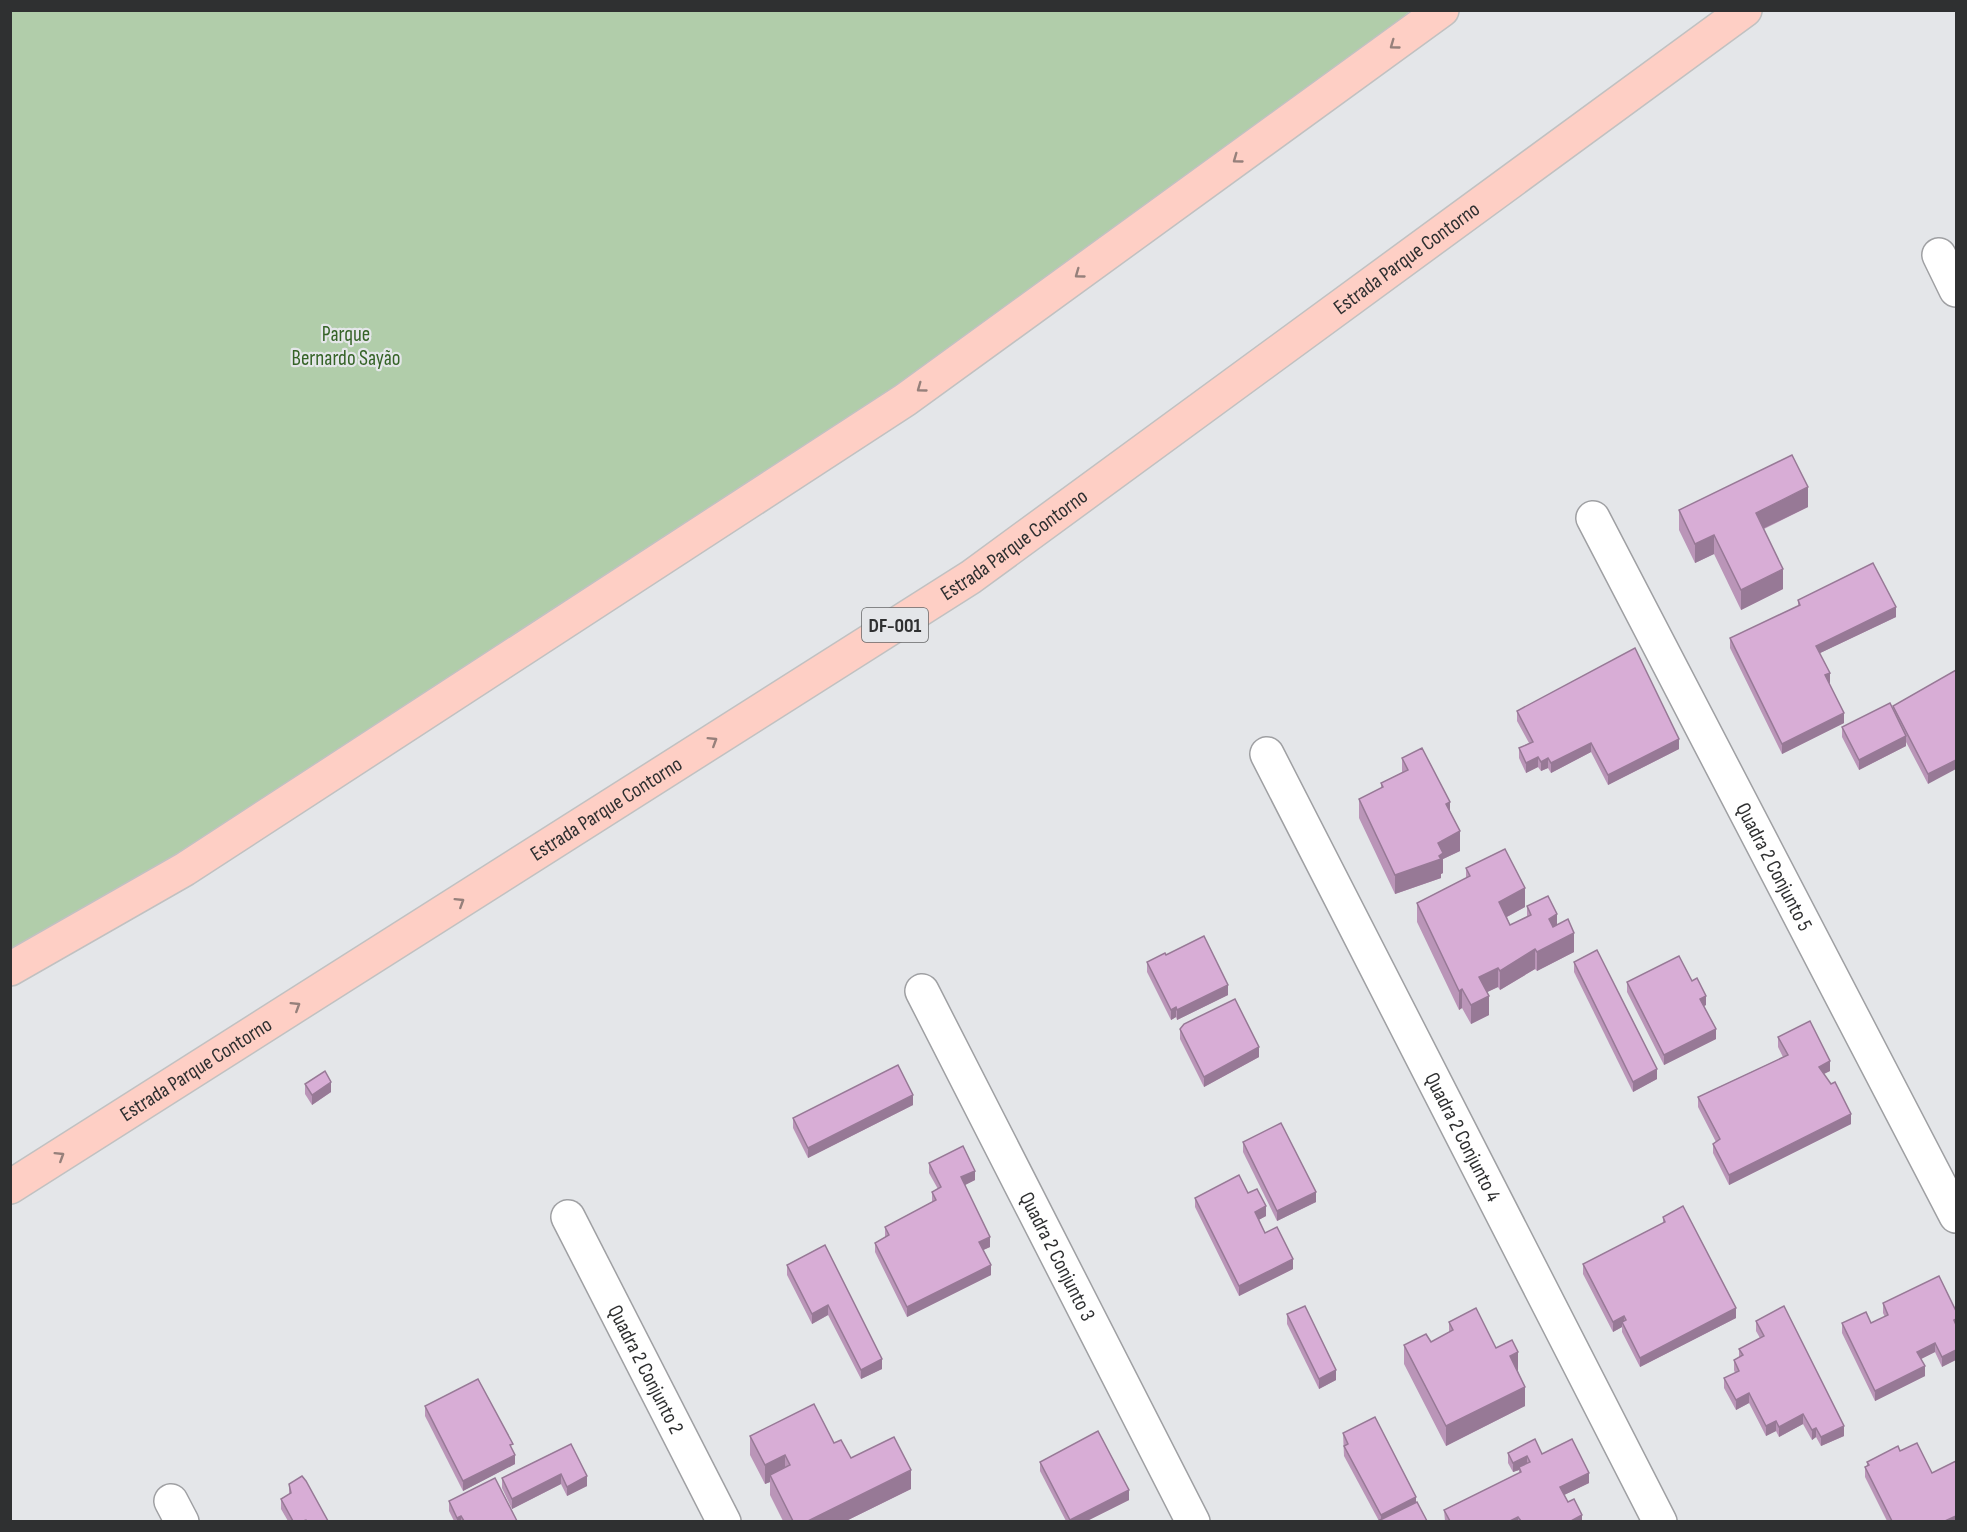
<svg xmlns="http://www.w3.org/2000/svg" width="1967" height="1532" viewBox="0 0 1967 1532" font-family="'Sofia Sans Condensed',sans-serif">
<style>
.green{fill:#b1cdaa}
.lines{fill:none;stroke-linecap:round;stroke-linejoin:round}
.minor-casing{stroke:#9fa0a3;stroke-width:36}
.primary-casing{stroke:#c1c1c1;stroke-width:36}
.minor{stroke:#fff;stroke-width:33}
.primary{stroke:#fecfc5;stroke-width:33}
.wall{fill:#ba95b8}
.shaded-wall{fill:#977996}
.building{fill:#d8add6;stroke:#977996;stroke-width:1.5}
.oneway{stroke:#96807b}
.labels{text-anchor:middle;stroke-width:4.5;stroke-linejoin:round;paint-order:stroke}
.shield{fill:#e4e6e9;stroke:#656768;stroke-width:1.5}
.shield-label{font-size:20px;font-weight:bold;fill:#2f3031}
.street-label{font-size:21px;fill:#2f3031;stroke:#e4e6e9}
.park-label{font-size:21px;fill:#356327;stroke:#e4e6e9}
</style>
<rect width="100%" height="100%" fill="#e4e6e9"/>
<polygon class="green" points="11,11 1410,11 1144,228 11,961"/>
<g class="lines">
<defs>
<g id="minor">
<polyline points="1939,255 1956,290"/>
<path id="s1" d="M1593 518 1956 1216"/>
<path id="s2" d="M1267 754 1660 1522"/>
<path id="s3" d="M922 991 1193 1522"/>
<path id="s4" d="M568 1217 724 1522"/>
<polyline points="171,1501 182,1522"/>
</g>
<g id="primary">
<polyline points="10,969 185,869 905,400 1442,10"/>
<path id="s5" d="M10 1187 971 577 1745 10"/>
</g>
</defs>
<use href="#minor" class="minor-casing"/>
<use href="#primary" class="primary-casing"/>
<use href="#minor" class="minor"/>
<use href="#primary" class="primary"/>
</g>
<g class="wall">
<polygon points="1808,507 1764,529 1783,589 1741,610 1714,554 1695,563 1679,530 1679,510"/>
<polygon points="1798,600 1896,617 1820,653 1830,683 1829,683 1844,723 1782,754 1730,648 1730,638 1798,606"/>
<polygon points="1956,670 1928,784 1906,742 1906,746 1859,770 1842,737 1842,727 1893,709 1893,706"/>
<polygon points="1517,711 1679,749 1608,785 1591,752 1551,773 1548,768 1541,771 1538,767 1526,773 1519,758 1519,748 1529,743 1517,721"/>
<polygon points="1402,758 1450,811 1460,851 1443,859 1443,873 1441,874 1441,878 1395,894 1359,818 1359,799 1381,788 1381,783 1402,772"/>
<polygon points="1466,868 1525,907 1507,917 1510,925 1527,916 1527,906 1557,925 1574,952 1537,971 1535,969 1500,990 1498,987 1487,992 1489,1015 1471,1024 1462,1008 1459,1010 1417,922 1417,903 1466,878"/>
<polygon points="1166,955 1228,995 1177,1020 1176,1017 1171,1020 1147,972 1147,962"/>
<polygon points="1574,962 1657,1079 1633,1092 1574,972"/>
<polygon points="1692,981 1706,1005 1704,1006 1716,1039 1664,1065 1627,992 1627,982"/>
<polygon points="1180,1029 1259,1057 1204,1087 1180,1039"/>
<polygon points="1778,1037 1830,1071 1824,1074 1851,1124 1729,1185 1713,1153 1713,1144 1716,1142 1698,1107 1698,1097 1783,1057 1778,1047"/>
<polygon points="305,1084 331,1092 312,1105 305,1094"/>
<polygon points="913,1105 808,1158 793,1128 793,1118"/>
<polygon points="1243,1142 1316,1202 1277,1221 1243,1152"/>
<polygon points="929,1163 975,1180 965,1185 990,1247 983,1250 991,1275 907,1317 875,1252 875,1243 885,1237 885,1227 932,1202 932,1192 938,1189 929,1173"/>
<polygon points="1248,1193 1266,1216 1258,1220 1265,1233 1293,1269 1239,1296 1195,1207 1195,1198"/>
<polygon points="1663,1217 1736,1318 1640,1367 1622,1332 1622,1327 1613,1332 1583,1274 1583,1264 1663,1223"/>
<polygon points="825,1245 882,1369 861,1379 828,1315 812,1324 787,1275 787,1265"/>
<polygon points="1883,1303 1956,1311 1942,1367 1935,1352 1921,1359 1925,1376 1875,1401 1842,1333 1842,1323 1871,1323 1885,1317 1883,1313"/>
<polygon points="1287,1314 1336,1380 1319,1389 1287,1324"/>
<polygon points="1756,1321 1844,1436 1821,1446 1816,1437 1812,1440 1803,1424 1779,1437 1776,1431 1766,1436 1749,1403 1736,1410 1724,1388 1724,1378 1735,1373 1734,1370 1734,1360 1739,1357 1739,1349 1760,1338 1756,1331"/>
<polygon points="1449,1322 1496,1348 1518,1371 1525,1406 1446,1446 1404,1364 1404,1345 1431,1342 1449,1332"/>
<polygon points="425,1406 513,1450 515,1464 463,1491 425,1416"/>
<polygon points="1343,1433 1416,1497 1379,1521 1344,1456"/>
<polygon points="750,1436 834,1443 851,1458 911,1489 846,1521 783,1521 770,1495 770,1482 765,1484 750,1455"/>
<polygon points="571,1444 587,1486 567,1496 561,1484 512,1509 502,1488 502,1478"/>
<polygon points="1900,1451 1932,1473 1956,1521 1887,1521 1865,1477 1865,1467 1867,1466 1867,1462"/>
<polygon points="1508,1453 1542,1454 1589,1483 1564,1495 1568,1502 1582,1521 1445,1521 1444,1510 1519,1473 1519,1470 1513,1472 1508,1463"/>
<polygon points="1040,1462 1129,1500 1087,1521 1066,1521 1040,1471"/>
<polygon points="289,1484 328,1521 288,1521 281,1509 281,1499 289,1494"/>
<polygon points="449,1501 517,1521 454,1521 449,1511"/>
</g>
<g class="shaded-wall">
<polygon points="1808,487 1808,507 1756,532 1756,513"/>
<polygon points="1714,535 1714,554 1695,563 1695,544"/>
<polygon points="1783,569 1783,589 1741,610 1741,590"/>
<polygon points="1896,607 1896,617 1816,655 1816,646"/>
<polygon points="1830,673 1830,683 1825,685 1825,675"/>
<polygon points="1844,713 1844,723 1782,754 1782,744"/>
<polygon points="1906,736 1906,746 1859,770 1859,760"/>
<polygon points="1679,739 1679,749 1608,785 1608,775"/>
<polygon points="1591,743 1591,752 1551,773 1551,763"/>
<polygon points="1538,757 1538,767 1526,773 1526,763"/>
<polygon points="1548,758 1548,768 1541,771 1541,762"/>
<polygon points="1956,760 1956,769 1928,784 1928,774"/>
<polygon points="1450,802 1450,822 1446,804"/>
<polygon points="1460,831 1460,851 1443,859 1443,873 1441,874 1441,878 1395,894 1395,875 1438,843"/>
<polygon points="1525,888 1525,907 1499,921 1499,902"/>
<polygon points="1557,914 1557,934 1549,938 1549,919"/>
<polygon points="1574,933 1574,952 1537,971 1537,952"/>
<polygon points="1535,949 1535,969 1500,990 1500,971"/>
<polygon points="1498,968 1498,987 1479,996 1479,977"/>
<polygon points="1228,985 1228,995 1177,1020 1177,1010"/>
<polygon points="1462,989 1462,1008 1459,1010 1459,991"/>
<polygon points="1489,996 1489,1015 1471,1024 1471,1005"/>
<polygon points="1706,996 1706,1005 1700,1008 1700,999"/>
<polygon points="1176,1007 1176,1017 1171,1020 1171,1010"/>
<polygon points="1716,1029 1716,1039 1664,1065 1664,1055"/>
<polygon points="1259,1047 1259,1057 1204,1087 1204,1077"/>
<polygon points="1830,1061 1830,1071 1819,1076 1819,1067"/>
<polygon points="1657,1069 1657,1079 1633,1092 1633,1082"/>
<polygon points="331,1082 331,1092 312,1105 312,1095"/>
<polygon points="913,1095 913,1105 808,1158 808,1148"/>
<polygon points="1851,1114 1851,1124 1729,1185 1729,1175"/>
<polygon points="975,1171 975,1180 961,1187 961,1177"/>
<polygon points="1316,1192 1316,1202 1277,1221 1277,1211"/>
<polygon points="1266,1206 1266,1216 1255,1222 1255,1212"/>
<polygon points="990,1237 990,1247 979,1252 979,1242"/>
<polygon points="1293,1259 1293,1269 1239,1296 1239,1286"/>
<polygon points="991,1265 991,1275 907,1317 907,1307"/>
<polygon points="828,1305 828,1315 812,1324 812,1314"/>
<polygon points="1736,1308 1736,1318 1640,1367 1640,1358"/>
<polygon points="1624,1316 1624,1326 1622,1322 1622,1327 1613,1332 1613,1322"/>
<polygon points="1935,1343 1935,1352 1917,1361 1917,1352"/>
<polygon points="1956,1350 1956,1360 1942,1367 1942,1357"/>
<polygon points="1518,1352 1518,1371 1510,1376 1510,1356"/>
<polygon points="882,1359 882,1369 861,1379 861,1370"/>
<polygon points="1925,1366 1925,1376 1875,1401 1875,1391"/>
<polygon points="1336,1370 1336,1380 1319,1389 1319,1379"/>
<polygon points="1525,1387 1525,1406 1446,1446 1446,1426"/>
<polygon points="1749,1393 1749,1403 1736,1410 1736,1400"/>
<polygon points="1803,1414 1803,1424 1779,1437 1779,1427"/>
<polygon points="1776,1421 1776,1431 1766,1436 1766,1426"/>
<polygon points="1844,1426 1844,1436 1821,1446 1821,1437"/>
<polygon points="1816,1428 1816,1437 1812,1440 1812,1430"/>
<polygon points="515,1455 515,1464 463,1491 463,1481"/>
<polygon points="785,1455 785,1474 770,1475 770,1482 765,1484 765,1465"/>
<polygon points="1527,1456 1527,1466 1519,1467 1519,1470 1513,1472 1513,1463"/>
<polygon points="911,1470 911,1489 846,1521 808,1521"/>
<polygon points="1589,1473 1589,1483 1560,1497 1560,1487"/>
<polygon points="561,1474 561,1484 512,1509 512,1499"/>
<polygon points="587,1476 587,1486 567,1496 567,1487"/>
<polygon points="1129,1490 1129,1500 1087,1521 1070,1521 1070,1520"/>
<polygon points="1416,1497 1416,1507 1381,1521 1381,1515"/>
<polygon points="1582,1515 1582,1521 1570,1521"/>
<polygon points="461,1516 461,1521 457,1521 457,1518"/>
<polygon points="1956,1516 1956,1521 1945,1521"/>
<polygon points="1518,1517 1518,1521 1510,1521"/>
</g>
<g class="building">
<polygon points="1792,455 1808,487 1756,513 1783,569 1741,590 1714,535 1695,544 1679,510"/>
<polygon points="1873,563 1896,607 1816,646 1830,673 1825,675 1844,713 1782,744 1730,638 1800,605 1798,600"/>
<polygon points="1635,648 1679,739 1608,775 1591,743 1551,763 1548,758 1541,762 1538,757 1526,763 1519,748 1533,742 1517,711"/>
<polygon points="1956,670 1956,760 1928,774 1893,706"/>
<polygon points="1890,703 1906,736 1859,760 1842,727"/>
<polygon points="1422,748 1450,802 1446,804 1460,831 1438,843 1443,853 1439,856 1441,859 1395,875 1359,799 1383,787 1381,783 1408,770 1402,758"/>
<polygon points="1505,849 1525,888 1499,902 1510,925 1531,915 1527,906 1548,896 1557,914 1549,919 1553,927 1568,919 1574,933 1537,952 1535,949 1500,971 1498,968 1479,977 1489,996 1471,1005 1462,989 1459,991 1417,903 1470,876 1466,868"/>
<polygon points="1204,936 1228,985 1177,1010 1176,1007 1171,1010 1147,962 1165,953 1166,955"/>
<polygon points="1597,950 1657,1069 1633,1082 1574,962"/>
<polygon points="1679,956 1692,981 1697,978 1706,996 1700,999 1716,1029 1664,1055 1627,982"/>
<polygon points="1235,999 1259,1047 1204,1077 1180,1029 1184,1024"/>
<polygon points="1810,1021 1830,1061 1819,1067 1831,1084 1835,1082 1851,1114 1729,1175 1713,1144 1720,1139 1698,1097 1788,1055 1778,1037"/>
<polygon points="898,1065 913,1095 808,1148 793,1118"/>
<polygon points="325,1071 331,1082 312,1095 305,1084"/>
<polygon points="1281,1123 1316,1192 1277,1211 1243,1142"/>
<polygon points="963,1146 975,1171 961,1177 990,1237 979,1242 991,1265 907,1307 875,1243 889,1235 885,1227 936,1200 932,1192 941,1187 929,1163"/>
<polygon points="1239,1175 1248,1193 1257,1189 1266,1206 1255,1212 1265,1233 1277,1227 1293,1259 1239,1286 1195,1198"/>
<polygon points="1683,1206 1736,1308 1640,1358 1622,1322 1626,1320 1624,1316 1613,1322 1583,1264 1665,1222 1663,1217"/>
<polygon points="825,1245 882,1359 861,1370 828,1305 812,1314 787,1265"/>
<polygon points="1939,1276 1956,1311 1956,1319 1954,1320 1956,1325 1956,1350 1942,1357 1935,1343 1917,1352 1925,1366 1875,1391 1842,1323 1866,1312 1871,1323 1888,1315 1883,1303"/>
<polygon points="1305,1306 1336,1370 1319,1379 1287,1314"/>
<polygon points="1784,1306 1844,1426 1821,1437 1816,1428 1812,1430 1803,1414 1779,1427 1776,1421 1766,1426 1749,1393 1736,1400 1724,1378 1739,1371 1734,1360 1743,1355 1739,1349 1764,1336 1756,1321"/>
<polygon points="1476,1308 1496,1348 1512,1340 1518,1352 1510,1356 1525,1387 1446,1426 1404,1345 1426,1334 1431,1342 1453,1330 1449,1322"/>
<polygon points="478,1379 513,1444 510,1445 515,1455 463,1481 425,1406"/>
<polygon points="814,1404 834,1443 841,1440 851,1458 894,1437 911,1470 808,1521 793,1521 770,1475 790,1465 785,1455 765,1465 750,1436"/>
<polygon points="1375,1417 1416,1497 1381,1515 1344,1446 1348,1444 1343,1433"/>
<polygon points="1098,1431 1129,1490 1070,1520 1040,1462"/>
<polygon points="1535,1439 1542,1454 1572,1439 1589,1473 1560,1487 1568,1502 1574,1499 1582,1515 1571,1521 1521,1521 1518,1517 1510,1521 1450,1521 1444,1510 1521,1472 1519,1467 1530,1462 1527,1456 1513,1463 1508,1453"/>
<polygon points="1917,1443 1932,1473 1956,1461 1956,1516 1945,1521 1892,1521 1865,1467 1869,1465 1867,1462 1898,1446 1900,1451"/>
<polygon points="571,1444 587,1476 567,1487 561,1474 512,1499 502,1478"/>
<polygon points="302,1476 306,1481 328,1521 307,1521 306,1520 303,1521 293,1521 281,1499 291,1493 289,1484"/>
<polygon points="495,1478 517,1521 464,1521 461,1516 457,1518 449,1501"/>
<polygon points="1417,1502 1427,1521 1378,1521"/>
</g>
<defs><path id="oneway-chevron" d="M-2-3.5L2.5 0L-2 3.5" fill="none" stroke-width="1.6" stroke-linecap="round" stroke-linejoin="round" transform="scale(1.5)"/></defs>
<g class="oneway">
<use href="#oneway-chevron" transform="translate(1394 45) rotate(144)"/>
<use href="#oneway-chevron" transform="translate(1237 159) rotate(144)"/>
<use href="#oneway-chevron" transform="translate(1079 274) rotate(144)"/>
<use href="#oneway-chevron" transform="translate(921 388) rotate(144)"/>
<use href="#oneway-chevron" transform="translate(713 741) rotate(-32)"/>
<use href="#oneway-chevron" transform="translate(460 902) rotate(-32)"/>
<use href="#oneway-chevron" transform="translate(296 1006) rotate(-32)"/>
<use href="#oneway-chevron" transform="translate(60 1156) rotate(-32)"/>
</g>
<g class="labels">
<rect class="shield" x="862" y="608" width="66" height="34" rx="4.5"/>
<g class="shield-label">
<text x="895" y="632">DF-001</text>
</g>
<g class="street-label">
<text dy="7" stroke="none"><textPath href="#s5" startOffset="1678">Estrada Parque Contorno</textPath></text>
<text dy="7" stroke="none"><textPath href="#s5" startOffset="1192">Estrada Parque Contorno</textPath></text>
<text dy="7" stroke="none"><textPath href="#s5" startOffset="706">Estrada Parque Contorno</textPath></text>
<text dy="7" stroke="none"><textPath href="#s1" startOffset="393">Quadra 2 Conjunto 5</textPath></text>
<text dy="7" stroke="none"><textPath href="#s5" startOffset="220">Estrada Parque Contorno</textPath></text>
<text dy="7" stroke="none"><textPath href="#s2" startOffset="430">Quadra 2 Conjunto 4</textPath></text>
<text dy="7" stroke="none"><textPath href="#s3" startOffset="298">Quadra 2 Conjunto 3</textPath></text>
<text dy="7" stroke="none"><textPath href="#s4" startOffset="171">Quadra 2 Conjunto 2</textPath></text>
</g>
<g class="park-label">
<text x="346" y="341">Parque<tspan x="346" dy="24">Bernardo Sayão</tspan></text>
</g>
</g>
<rect width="1967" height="1532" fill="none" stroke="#2f3031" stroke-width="24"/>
</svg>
